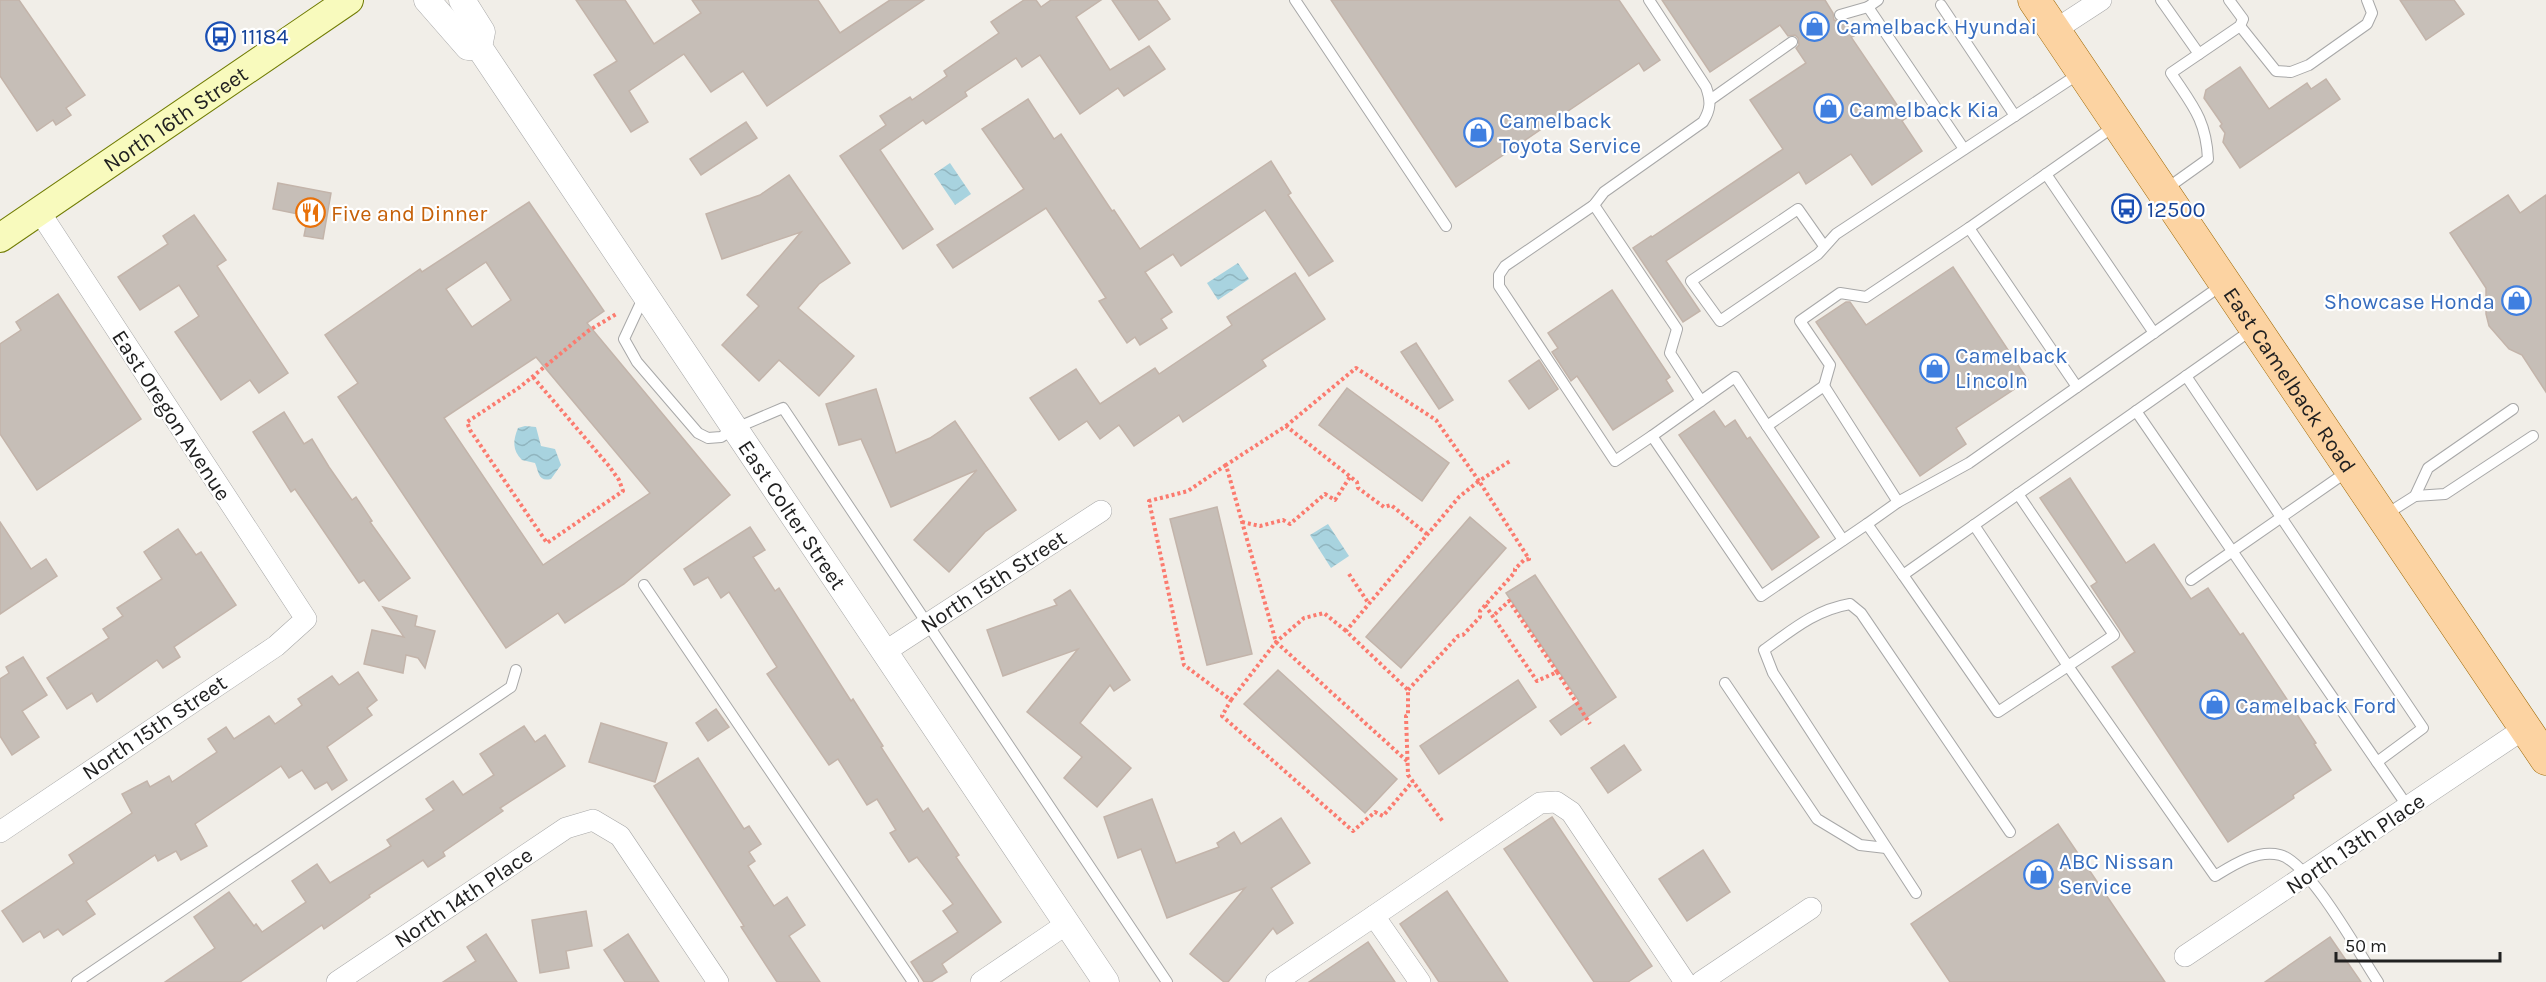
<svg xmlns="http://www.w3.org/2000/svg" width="2546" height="982" viewBox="0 0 2546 982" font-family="Karla,sans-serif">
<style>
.water{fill:url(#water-waves)}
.building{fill:#c6beb7;stroke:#c3b4aa;stroke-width:1.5;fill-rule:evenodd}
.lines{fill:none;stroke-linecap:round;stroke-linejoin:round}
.service-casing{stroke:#a8a8a8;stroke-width:12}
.minor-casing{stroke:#a8a8a8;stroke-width:22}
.tertiary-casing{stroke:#a8a8a8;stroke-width:27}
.secondary-casing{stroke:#717c04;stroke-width:30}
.primary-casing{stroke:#9e6700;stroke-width:33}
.path{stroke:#fb7b6f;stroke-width:4;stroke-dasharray:3 3;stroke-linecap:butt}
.service{stroke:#fff;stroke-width:10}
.minor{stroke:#fff;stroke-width:21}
.tertiary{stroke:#fff;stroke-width:26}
.secondary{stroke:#f8fabd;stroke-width:28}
.primary{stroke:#fcd3a2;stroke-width:32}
.labels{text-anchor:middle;stroke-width:4.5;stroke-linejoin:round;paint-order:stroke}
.shop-label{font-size:22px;fill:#366cbe;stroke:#fff;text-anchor:start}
.transit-label{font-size:22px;fill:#164399;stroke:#fff;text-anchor:start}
.street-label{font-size:22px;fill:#212121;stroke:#fff}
.food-label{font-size:22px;fill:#c56008;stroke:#fff;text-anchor:start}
</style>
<defs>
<pattern id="water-waves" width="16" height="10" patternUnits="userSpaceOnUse" patternTransform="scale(1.5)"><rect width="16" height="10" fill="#a8d3df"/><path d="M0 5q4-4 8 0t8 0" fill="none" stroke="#90b5bf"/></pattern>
</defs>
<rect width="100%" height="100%" fill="#f1eee8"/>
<g class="water">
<polygon points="950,163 971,194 955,205 934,174"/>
<polygon points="1238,263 1249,279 1218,300 1207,283"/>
<path d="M525 426 536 427 541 446 555 449 561 465 551 479C538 482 539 472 535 463L522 460C512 450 513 440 518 428Z"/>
<polygon points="1328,524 1349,556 1331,568 1310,535"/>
</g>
<g class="building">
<polygon points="0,0 19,0 85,95 66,108 71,115 56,125 53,120 37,131 0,76"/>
<polygon points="576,0 625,0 654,44 701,13 692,0 818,0 840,33 890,0 924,0 767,106 743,71 711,92 684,54 629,91 648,122 631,132 594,75 617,61"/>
<polygon points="1024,0 1036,0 1041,7 1051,0 1101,0 1076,17 1110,70 1149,46 1165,69 1124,96 1118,88 1080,114 1040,55 1022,67 1016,58 965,92 967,96 926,124 923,120 880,150 933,229 903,249 840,156 886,125 880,116 910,97 912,100 947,76 944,71 999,33 991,22"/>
<polygon points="1112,0 1157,0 1170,19 1139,40"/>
<polygon points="1331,0 1619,0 1660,60 1644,71 1639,63 1456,187"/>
<polygon points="1662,0 1825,0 1833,13 1834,20 1845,22 1854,36 1851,37 1906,118 1902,121 1922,151 1872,185 1851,154 1806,184 1799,172 1666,261 1700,311 1683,322 1633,248 1651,236 1652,237 1783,149 1750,100 1806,63 1796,48 1799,45 1798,38 1795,35 1788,36 1780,25 1710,72"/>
<polygon points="2400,0 2454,0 2464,14 2426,40"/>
<polygon points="2240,67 2269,109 2307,83 2311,89 2326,79 2340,99 2240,168 2223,142 2225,133 2220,126 2222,124 2204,98 2206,90"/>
<polygon points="1028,99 1054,139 1061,134 1112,211 1114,210 1140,249 1271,161 1291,193 1288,195 1333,261 1309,276 1265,210 1181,266 1173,254 1145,272 1172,312 1161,319 1167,328 1140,345 1135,337 1127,343 1099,301 1106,298 1046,208 953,268 937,245 1024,189 982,129"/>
<polygon points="746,122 757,138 701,175 690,159"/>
<polygon points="789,175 850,263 819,284 798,308 854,356 819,396 779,360 759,381 722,345 759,306 747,295 801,232 722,259 706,214 760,195"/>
<polygon points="278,183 331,193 323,239 304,236 308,216 273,209"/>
<polygon points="2508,195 2520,213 2546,195 2546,392 2522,355 2509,349 2489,326 2486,314 2486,288 2450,233"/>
<path d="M529 202 604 311 587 323 730 495 624 584 565 623 558 613 506 648 338 397 358 383 325 335 420 269 422 272ZM486 262 511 300 472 327 446 289ZM536 357 650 493 543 565 444 418Z"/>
<polygon points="194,215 226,260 217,266 288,373 259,393 250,380 221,400 175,332 199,316 179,285 140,310 118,277 168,244 163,236"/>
<polygon points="1953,267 2028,380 1956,428 1966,444 1920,476 1816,322 1846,302 1850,302 1866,325"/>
<polygon points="1295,273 1325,319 1262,360 1266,366 1183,422 1179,415 1134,446 1119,425 1100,439 1087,421 1059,440 1030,398 1076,369 1100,404 1155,368 1159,374 1232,325 1227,317"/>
<polygon points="1612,290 1670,377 1666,380 1673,391 1613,430 1577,376 1571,381 1552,352 1558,348 1548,333"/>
<polygon points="58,294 141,419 37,490 0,434 0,344 21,330 16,322"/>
<polygon points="1416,343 1453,400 1439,409 1401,352"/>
<polygon points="1539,360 1558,389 1529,409 1509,381"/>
<polygon points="1347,388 1449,463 1422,501 1319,425"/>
<polygon points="876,389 896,453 930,438 955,421 1016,510 985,532 949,572 914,540 977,470 891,507 861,439 839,445 826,404"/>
<polygon points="1714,411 1725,427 1735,420 1747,439 1750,437 1819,537 1772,570 1679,435"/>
<polygon points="284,412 304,444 312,439 329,467 352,500 356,497 372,521 370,522 410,578 379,601 364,580 359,583 295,489 291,492 253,432"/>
<polygon points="2070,478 2126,563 2154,544 2191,599 2208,588 2240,635 2243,633 2316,743 2314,744 2331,770 2293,795 2294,798 2228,842 2112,667 2135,652 2091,586 2097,582 2040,498"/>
<polygon points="1217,507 1252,654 1207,665 1170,519"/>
<polygon points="1470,517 1506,548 1401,668 1366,637"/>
<polygon points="0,522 31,569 46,559 57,576 0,614"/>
<polygon points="750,527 765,550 753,557 775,591 779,588 851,701 853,699 883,746 881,747 923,812 928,808 959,855 956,857 1001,922 942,964 947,972 931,982 924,982 911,962 958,932 943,911 953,904 917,857 909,862 890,833 896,830 877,799 867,805 838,759 829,765 767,674 777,667 729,592 721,598 708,577 694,585 684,569"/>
<polygon points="178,529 196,555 201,552 236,605 174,647 180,657 163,668 157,660 97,702 92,693 67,709 47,678 109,638 103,629 123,616 117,608 162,579 144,552"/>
<polygon points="1535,575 1616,697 1561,735 1550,721 1579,701 1506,593"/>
<polygon points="1070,590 1130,680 1114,691 1110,685 1080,723 1131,768 1097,807 1064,778 1082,757 1027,712 1078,649 1003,676 987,630 1057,605 1054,600"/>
<polygon points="383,607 417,616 415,626 435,631 425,668 418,658 406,655 403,673 364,664 372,630 404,637"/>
<polygon points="23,657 47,695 22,711 39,737 12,755 0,736 0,679 9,673 6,667"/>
<polygon points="1278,670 1397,779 1365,813 1244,704"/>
<polygon points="358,672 377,700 367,708 372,715 327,747 347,780 332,790 327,782 315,789 302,770 289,778 281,766 195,824 207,846 181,860 176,851 158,861 155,855 86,901 95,914 63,935 58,929 44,938 40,931 23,942 2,911 74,863 69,855 132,813 122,794 147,781 150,787 169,776 172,782 217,752 208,739 226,727 234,739 269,716 275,724 302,705 298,699 332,676 339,685"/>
<polygon points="1518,680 1536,707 1439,774 1420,746"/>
<polygon points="716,709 729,727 708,741 696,723"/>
<polygon points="601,723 667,743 655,782 589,762"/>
<polygon points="524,726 535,742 545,735 565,766 500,808 503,811 443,852 445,856 428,867 423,860 369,895 370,897 324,929 322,925 240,982 165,982 215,948 194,917 229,892 254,926 256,924 262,932 306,902 292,881 317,864 330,883 391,846 387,840 434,810 426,799 453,781 463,795 494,775 480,754"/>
<polygon points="1624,745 1641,770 1608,793 1591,768"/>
<polygon points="698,758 744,829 749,826 761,844 749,852 755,861 748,866 774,906 787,897 805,925 789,936 820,982 777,982 741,927 744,926 654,786"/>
<polygon points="1152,799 1176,863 1219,847 1217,843 1234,832 1241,844 1281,818 1310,863 1271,888 1293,923 1277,934 1273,928 1228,982 1224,982 1190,954 1245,888 1167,918 1141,849 1118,858 1104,817"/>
<polygon points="1552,817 1652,966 1628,982 1594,982 1504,849"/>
<polygon points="2058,824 2165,982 1950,982 1911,924"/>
<polygon points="1703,850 1730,892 1687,921 1659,879"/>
<polygon points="1447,891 1508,982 1439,982 1400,924"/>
<polygon points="586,911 592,946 566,951 569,968 540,973 532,920"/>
<polygon points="486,934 517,982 443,982 476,961 467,947"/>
<polygon points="628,934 659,982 625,982 604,950"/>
<polygon points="2330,937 2361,982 2265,982"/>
<polygon points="1368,942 1395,982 1309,982"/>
</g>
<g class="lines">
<defs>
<g id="service">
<polyline points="1295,0 1446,226"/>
<path d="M1649 0 1706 87C1711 101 1711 109 1703 122L1604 192 1594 205 1505 266 1499 275V286L1615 461 1652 436 1761 596 1867 524 1903 575"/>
<polyline points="1878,0 1868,7 1964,149"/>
<polyline points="2161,0 2199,54"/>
<polyline points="1941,5 2015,116"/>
<polyline points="1840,15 1868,7"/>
<polyline points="2240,26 2276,71 2291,72 2309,65 2367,24 2372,13 2367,0"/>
<polyline points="1710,100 1792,42"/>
<polyline points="2116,125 1969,228 2077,387 2222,285"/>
<polyline points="2046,174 2154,333"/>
<path d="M2166 189 2208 159C2206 119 2192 105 2171 73L2240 26 2243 19 2229 0"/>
<polyline points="1594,205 1677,329 1670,353 1701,401 1735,377 1767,426 1824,386 1898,502 1867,524"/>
<polyline points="1824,246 1798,209 1691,281 1720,321 1818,254 1836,234 2080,73"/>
<polyline points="644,296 624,339 637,362 698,433 708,438 721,437 736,428 783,408 1167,982"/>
<path d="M2253 329 1903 575 1998 712 2068 666 2215 876C2233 865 2257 849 2280 855 2309 862 2360 955 2378 982"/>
<polyline points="2186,376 2423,728 2377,762 2408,807"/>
<polyline points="1824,386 1830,365 1800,321 1840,293 1866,297 1969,228"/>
<polyline points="2136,411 2377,762"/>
<polyline points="1767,426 1843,540"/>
<polyline points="1652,436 1701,401"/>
<polyline points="2415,496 2445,494 2533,436"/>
<polyline points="1898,502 1969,463 2077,387"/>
<polyline points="2385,515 2415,496 2428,468 2513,409"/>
<polyline points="1974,525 2068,666 2114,635 2018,494"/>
<polyline points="2191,580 2348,471"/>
<polyline points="644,585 913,982"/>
<polyline points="1725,683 1817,819 1860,845 1886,848"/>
<path d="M1916 893 1773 673 1764 650C1792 630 1815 610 1850 604L1861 613 2010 832"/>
<polyline points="77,982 511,687 516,670"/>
</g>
<g id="minor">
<polyline points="2055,30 2101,0"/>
<polyline points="886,651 1101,511"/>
<polyline points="0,832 276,646 306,619 39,211"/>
<polyline points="2185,956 2525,728"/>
<polyline points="337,982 566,828 593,820 620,836 718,982"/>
<polyline points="981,982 1068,923"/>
<polyline points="1276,982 1374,916"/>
<polyline points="1420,982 1374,916 1540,803 1556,802 1571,812 1685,982"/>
<polyline points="1701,982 1811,908"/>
</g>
<g id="tertiary">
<polyline points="427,0 468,47 479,47"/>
<path id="s1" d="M462 0 482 32 479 47 1106 982"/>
</g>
<g id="secondary">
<path id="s2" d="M0 238 349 0"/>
</g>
<g id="primary">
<path id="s3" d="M2034 0 2546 759"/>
</g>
</defs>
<use href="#service" class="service-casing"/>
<use href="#minor" class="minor-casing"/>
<use href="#tertiary" class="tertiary-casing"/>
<use href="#secondary" class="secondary-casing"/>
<use href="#primary" class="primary-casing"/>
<g class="path">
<polyline points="533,377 609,466 619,480 623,491 547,543 470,430 467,422 520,387 588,331 618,313"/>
<polyline points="1286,426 1356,368 1436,420 1479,481 1510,461"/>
<polyline points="1226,465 1188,491 1149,501 1184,665 1231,700 1222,716 1353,831 1375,812 1383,816 1413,781"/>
<polyline points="1242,522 1260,526 1283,520 1290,524 1325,494 1335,500 1350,477"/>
<polyline points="1349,574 1369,604"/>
<polyline points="1485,605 1537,681 1557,672 1509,601 1493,616"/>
<polyline points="1557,672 1590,724"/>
<polyline points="1408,690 1458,636 1463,635 1480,617 1480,611 1515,572 1515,569 1524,560 1529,559 1479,481 1459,497 1346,631 1408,690 1408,715 1406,716 1408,775 1444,823"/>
<polyline points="1231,700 1276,642 1304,618 1324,613 1346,631"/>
<polyline points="1407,761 1276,642 1226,465 1286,426 1357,482 1358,488 1384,507 1391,505 1428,535"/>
</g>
<use href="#service" class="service"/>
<use href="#minor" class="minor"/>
<use href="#tertiary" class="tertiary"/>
<use href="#secondary" class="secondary"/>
<use href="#primary" class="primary"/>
</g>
<defs>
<symbol id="shop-ring" viewBox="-11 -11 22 22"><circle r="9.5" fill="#fff" stroke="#3f7fe0" stroke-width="1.5"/><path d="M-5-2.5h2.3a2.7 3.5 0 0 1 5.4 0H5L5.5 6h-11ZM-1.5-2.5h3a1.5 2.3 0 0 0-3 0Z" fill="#3f7fe0"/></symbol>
<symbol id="bus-ring" viewBox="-11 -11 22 22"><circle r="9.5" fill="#fff" stroke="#1a4fb4" stroke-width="1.5"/><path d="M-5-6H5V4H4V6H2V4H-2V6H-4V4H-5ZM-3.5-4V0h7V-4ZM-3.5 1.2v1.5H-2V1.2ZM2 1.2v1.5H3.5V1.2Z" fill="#1a4fb4"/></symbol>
<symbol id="restaurant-ring" viewBox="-11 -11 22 22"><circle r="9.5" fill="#fff" stroke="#e8710a" stroke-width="1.5"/><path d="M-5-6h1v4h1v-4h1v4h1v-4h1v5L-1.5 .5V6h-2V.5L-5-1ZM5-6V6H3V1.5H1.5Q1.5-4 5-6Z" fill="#e8710a"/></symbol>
</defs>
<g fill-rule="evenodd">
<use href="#shop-ring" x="1798" y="10" width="33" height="33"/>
<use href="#bus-ring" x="204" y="20" width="33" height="33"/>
<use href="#shop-ring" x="1812" y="92" width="33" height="33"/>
<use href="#shop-ring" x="1462" y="116" width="33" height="33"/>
<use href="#bus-ring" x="2110" y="192" width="33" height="33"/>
<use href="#restaurant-ring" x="294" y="196" width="33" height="33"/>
<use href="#shop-ring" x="2500" y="284" width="33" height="33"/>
<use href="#shop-ring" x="1918" y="352" width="33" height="33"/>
<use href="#shop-ring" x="2198" y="688" width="33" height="33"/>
<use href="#shop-ring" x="2022" y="858" width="33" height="33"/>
</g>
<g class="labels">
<g class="shop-label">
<text x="1836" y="34">Camelback Hyundai</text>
<text x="1849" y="117">Camelback Kia</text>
<text x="1499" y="128">Camelback<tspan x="1499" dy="25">Toyota Service</tspan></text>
<text x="2495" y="309" text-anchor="end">Showcase Honda</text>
<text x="1955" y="363">Camelback<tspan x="1955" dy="25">Lincoln</tspan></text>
<text x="2235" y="713">Camelback Ford</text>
<text x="2059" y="869">ABC Nissan<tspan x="2059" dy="25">Service</tspan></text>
</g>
<g class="transit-label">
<text x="241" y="44">11184</text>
<text x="2147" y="217">12500</text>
</g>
<g class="street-label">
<text dy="8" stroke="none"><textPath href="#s2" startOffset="212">North 16th Street</textPath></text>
<text dy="8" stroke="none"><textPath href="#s3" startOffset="458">East Camelback Road</textPath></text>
<text transform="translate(172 415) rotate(57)" y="8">East Oregon Avenue</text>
<text dy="8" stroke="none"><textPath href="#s1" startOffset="616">East Colter Street</textPath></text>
<text transform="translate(993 581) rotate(-33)" y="8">North 15th Street</text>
<text transform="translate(154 727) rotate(-34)" y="8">North 15th Street</text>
<text transform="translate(2355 843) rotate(-34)" y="8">North 13th Place</text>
<text transform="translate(463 897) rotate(-34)" y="8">North 14th Place</text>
</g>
<g class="food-label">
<text x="331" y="221">Five and Dinner</text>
</g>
</g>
<path d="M2336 952v9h164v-9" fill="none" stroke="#212121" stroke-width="3"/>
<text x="2345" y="952" font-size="18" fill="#212121" stroke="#ffffff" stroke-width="4.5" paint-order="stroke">50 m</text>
</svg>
